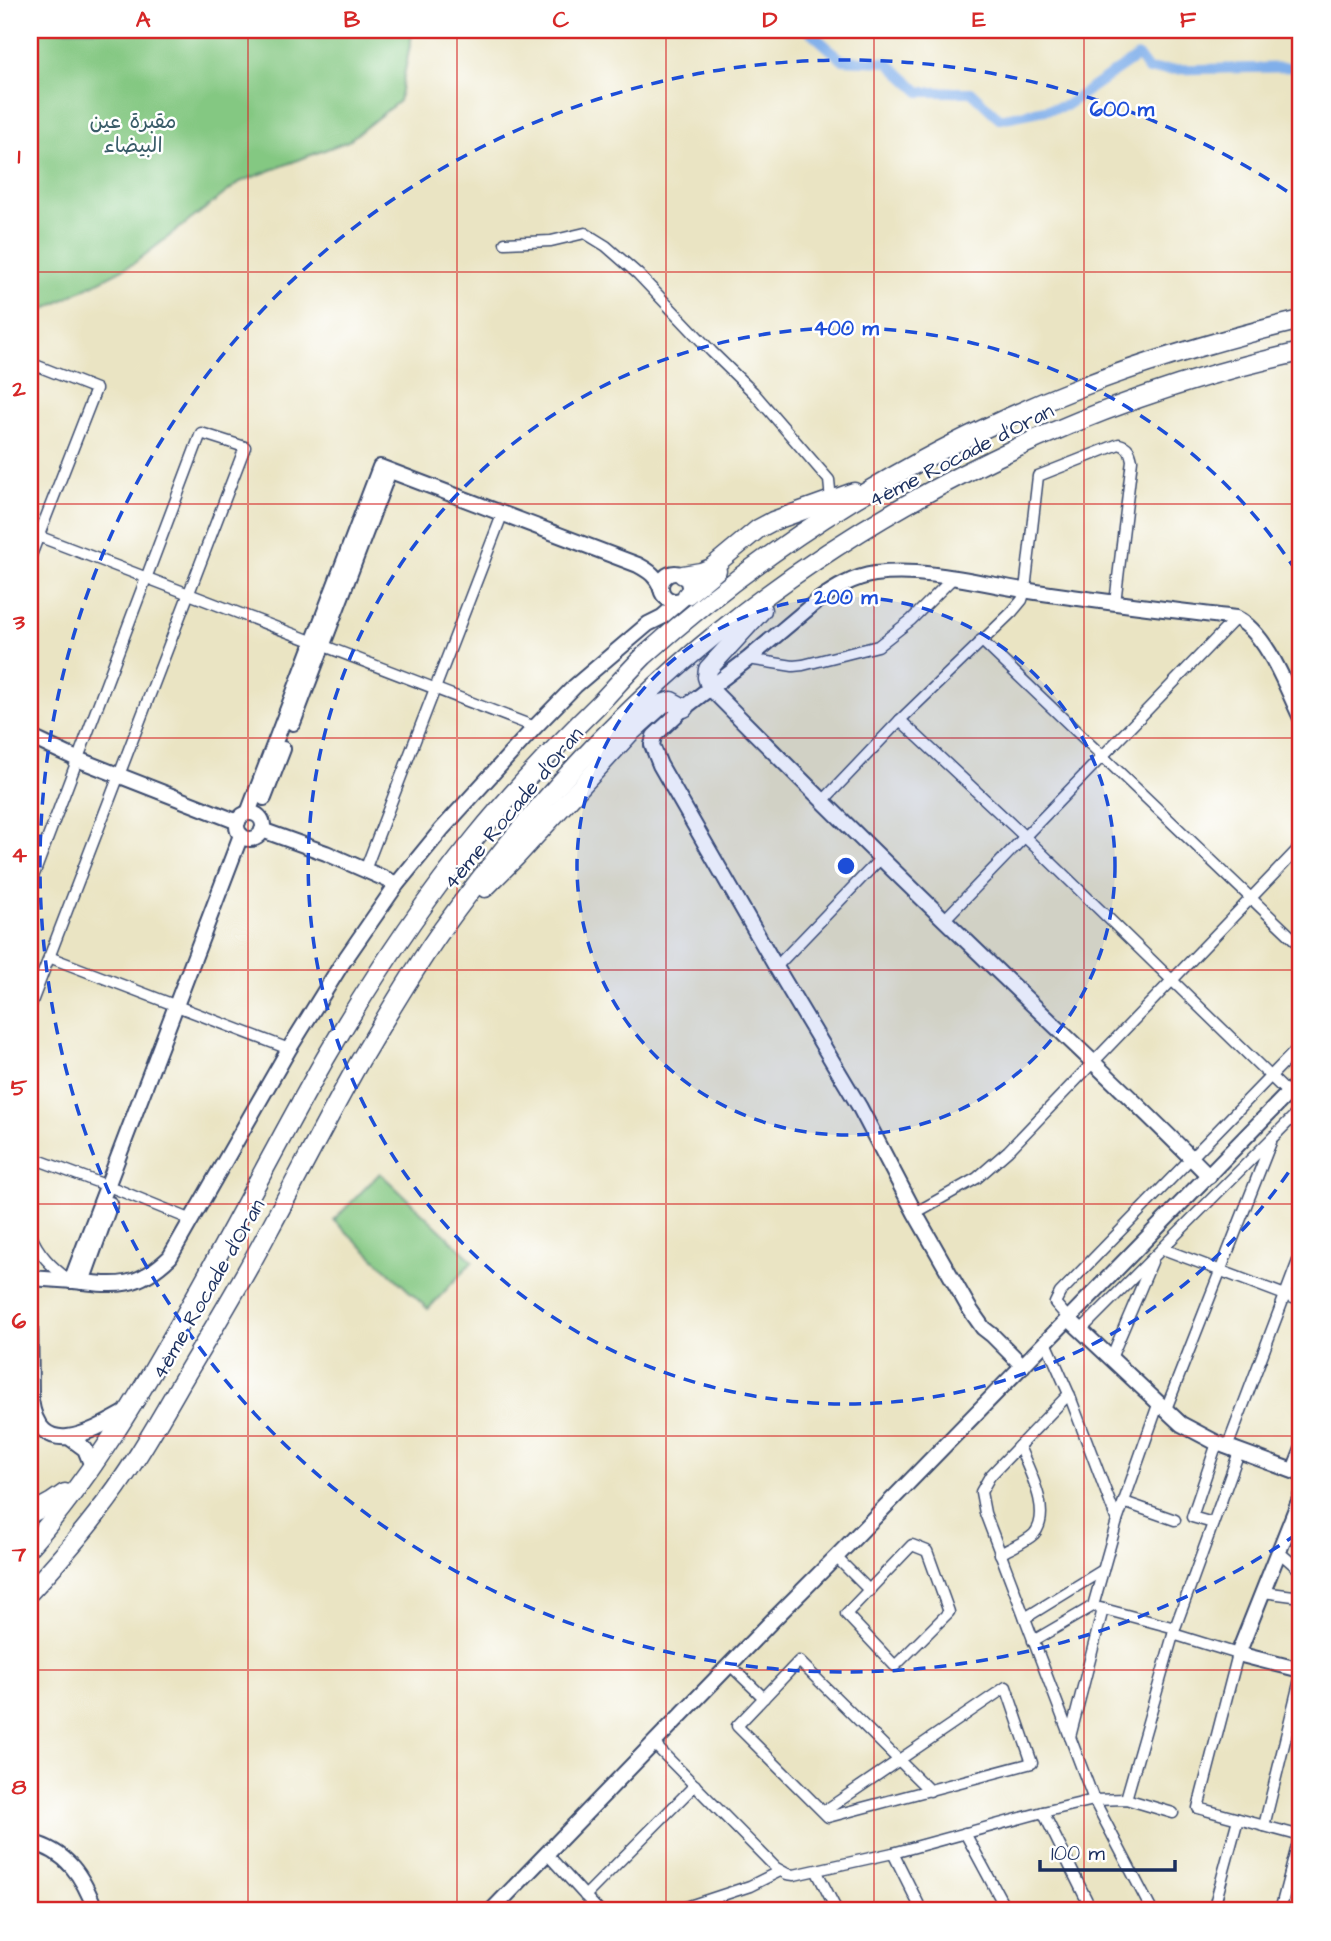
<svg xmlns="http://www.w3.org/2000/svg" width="1331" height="1941" viewBox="0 0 1331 1941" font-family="'Architects Daughter','Playpen Sans Arabic',sans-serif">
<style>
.green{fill:#84c882;stroke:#507c70;stroke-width:2}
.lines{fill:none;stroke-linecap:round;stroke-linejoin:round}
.canal{stroke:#80afea;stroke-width:10}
.street-casing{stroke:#3a4a6d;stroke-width:13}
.secondary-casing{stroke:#3a4a6d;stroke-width:18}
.highway-casing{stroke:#3a4a6d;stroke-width:21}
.street{stroke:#fff;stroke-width:10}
.secondary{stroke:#fff;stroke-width:14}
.highway{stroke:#fff;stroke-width:18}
.grid{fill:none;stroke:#d62828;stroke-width:2;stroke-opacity:0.55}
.ring{fill:none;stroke:#1d4ed8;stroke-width:3.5;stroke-dasharray:12 9}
.labels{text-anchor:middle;stroke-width:5;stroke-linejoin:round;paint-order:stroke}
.park-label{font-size:21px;fill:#3a5d69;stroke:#fff}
.street-label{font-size:21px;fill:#1b2f5e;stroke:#fff}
.centre{fill:#1d4ed8;stroke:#fff;stroke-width:3.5}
.ring-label{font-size:21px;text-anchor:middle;font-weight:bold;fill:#1d4ed8;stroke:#fff;stroke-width:5;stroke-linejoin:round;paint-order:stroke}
.neatline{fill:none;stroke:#d62828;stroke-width:2.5}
.grid-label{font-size:23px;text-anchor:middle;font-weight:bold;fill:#d62828}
</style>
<rect width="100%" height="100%" fill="#fff"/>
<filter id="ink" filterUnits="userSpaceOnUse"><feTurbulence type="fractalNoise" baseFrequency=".0143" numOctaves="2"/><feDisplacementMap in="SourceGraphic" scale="14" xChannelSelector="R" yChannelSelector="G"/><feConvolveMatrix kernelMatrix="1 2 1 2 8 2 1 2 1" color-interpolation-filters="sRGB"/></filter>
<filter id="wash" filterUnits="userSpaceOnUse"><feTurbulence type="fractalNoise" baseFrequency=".00686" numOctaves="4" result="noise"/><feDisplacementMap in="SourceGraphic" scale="28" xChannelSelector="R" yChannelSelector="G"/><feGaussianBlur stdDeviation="1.57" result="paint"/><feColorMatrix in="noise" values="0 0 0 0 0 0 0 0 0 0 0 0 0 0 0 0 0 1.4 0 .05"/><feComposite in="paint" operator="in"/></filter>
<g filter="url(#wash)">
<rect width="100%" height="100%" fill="#eae4c3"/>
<g class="green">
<polygon points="30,30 413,30 399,101 348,141 240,182 133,264 30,317"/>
<polygon points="380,1173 473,1261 428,1309 334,1220"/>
</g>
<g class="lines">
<polyline class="canal" points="808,30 842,60 887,62 920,92 971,92 1000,119 1065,106 1138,56 1148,70 1301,67"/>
</g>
</g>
<g filter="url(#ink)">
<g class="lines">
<defs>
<g id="street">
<polyline points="505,243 551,241 585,233 606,246 638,274 712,352 753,392 829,480 831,500"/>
<polyline points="30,363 96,389 30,558"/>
<polyline points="30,533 535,727"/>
<polyline points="981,640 1301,946"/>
<polyline points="748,659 793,666 803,665 878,646 911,620 953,578"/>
<path d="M900 720 1012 612 1022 600 1025 590 1038 476 1119 444C1128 446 1130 451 1132 460L1115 603"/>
<polyline points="822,802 900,720 1024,836 1301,1106"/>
<polyline points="365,870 502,515"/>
<polyline points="30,885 201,433 245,447 30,1007"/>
<polyline points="945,919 1236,618"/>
<polyline points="49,957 289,1049"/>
<polyline points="776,967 881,858"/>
<polyline points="30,1157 116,1189 192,1220"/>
<polyline points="915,1213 977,1178 1008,1151 1301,846"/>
<path d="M30 1233C38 1254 52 1267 69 1280"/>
<polyline points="1163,1249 1301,1301"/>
<polyline points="1069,1319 1055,1303 1060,1293 1301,1045"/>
<polyline points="1081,1330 1301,1109"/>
<polyline points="1046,1342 1069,1394 1117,1521"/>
<polyline points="1111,1358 1152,1262"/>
<polyline points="1069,1394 990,1476 981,1492 985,1513 1094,1800 1152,1911"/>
<polyline points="1166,1409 1271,1142"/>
<polyline points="1227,1448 1301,1253"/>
<polyline points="1292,1470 1301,1447"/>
<polyline points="1124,1502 1175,1520"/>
<polyline points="1213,1523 1192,1517 1217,1443"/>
<polygon points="912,1545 927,1551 949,1612 895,1666 846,1614"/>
<polyline points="1279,1552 1301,1571"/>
<path d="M1000 1554C1010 1548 1026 1542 1034 1534 1053 1512 1028 1469 1019 1446"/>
<polyline points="836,1557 870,1591"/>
<polyline points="1263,1592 1301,1597"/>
<polyline points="1100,1608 1175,1628"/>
<polyline points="1025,1618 1103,1570"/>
<polyline points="1173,1634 1238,1654 1198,1808 1301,1836"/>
<polyline points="1033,1641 1093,1606 1117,1521 1159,1402"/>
<polyline points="730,1665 764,1698"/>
<polyline points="1070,1737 1103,1609"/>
<polyline points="653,1743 776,1868 787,1874 794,1875 893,1853 1043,1812 1094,1800 1126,1799 1173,1813"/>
<polyline points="1126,1799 1175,1628 1239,1452"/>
<polyline points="823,1812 1006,1687 1032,1763 828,1817 737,1726 799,1661 930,1791"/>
<polyline points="1043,1812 1092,1911"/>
<polyline points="1264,1826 1301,1675"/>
<polyline points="965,1833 1007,1911"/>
<polyline points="893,1853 922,1911"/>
<polyline points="547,1854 599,1911"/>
<polyline points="817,1872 837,1911"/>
<polyline points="585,1896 695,1785"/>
<polyline points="674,1911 750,1886 780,1871"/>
<polyline points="1213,1911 1238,1819"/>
<polyline points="1280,1911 1300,1835"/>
</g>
<g id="secondary">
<circle cx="675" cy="587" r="14"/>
<path d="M711 689C799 778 889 867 980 954 1056 1028 1135 1100 1209 1176"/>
<polyline points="293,723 389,471"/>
<polyline points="30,737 77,759 238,822"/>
<polyline points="264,798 283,749"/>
<path d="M248 813 380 467 638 565C649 571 657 576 661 589"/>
<circle cx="250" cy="826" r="13"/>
<polyline points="262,830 326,853 397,884"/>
<path d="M30 1278C44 1279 59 1280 74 1281 117 1286 137 1289 170 1257L289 1049 341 965 397 884 442 829 535 727 575 686 648 624 662 617 684 598"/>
<polyline points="71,1281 241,835"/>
<polyline points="82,1282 110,1204"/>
<path d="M30 1303 31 1400C40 1464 94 1430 128 1411"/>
<polyline points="1069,1319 1181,1424 1217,1443 1301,1474"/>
<path d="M1023 1366 992 1335 983 1328 969 1308 915 1213 859 1106 776 967 660 765 652 745 654 736 684 708 748 659 817 601C834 589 853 577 875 574 924 568 975 582 1023 590 1094 601 1165 609 1236 618 1267 633 1286 687 1301 718"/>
<polyline points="70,1438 85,1449 92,1466"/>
<polyline points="1301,1496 1238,1654 1301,1670"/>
<path d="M30 1842C68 1851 83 1877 96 1911"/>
<polyline points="491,1911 772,1621 836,1557 1301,1080"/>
</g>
<g id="highway">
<polyline points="683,575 701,572 711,568 758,529 773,521 854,492"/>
<polyline points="687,595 717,570"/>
<polyline points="711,689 707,677 708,669 762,610"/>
<polyline points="485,888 517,856 630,733 662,704 671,701 684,708"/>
<polyline points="30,1514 52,1502 65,1493"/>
<path d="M30 1546C85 1484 129 1413 170 1341 224 1248 272 1152 325 1059 370 982 419 907 475 838 514 790 556 746 600 703 615 687 629 671 644 656 771 542 922 448 1081 387 1153 359 1227 338 1301 320"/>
<path d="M30 1592C53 1567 76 1541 96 1515 129 1474 155 1428 181 1383 211 1332 242 1282 269 1230 300 1173 329 1115 361 1059 386 1017 411 974 439 934 518 824 610 720 715 635 884 498 1088 399 1301 352"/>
</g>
</defs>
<use href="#street" class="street-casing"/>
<use href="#secondary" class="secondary-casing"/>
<use href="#highway" class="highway-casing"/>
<use href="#street" class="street"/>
<use href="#secondary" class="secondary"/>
<use href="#highway" class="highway"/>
</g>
</g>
<path class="grid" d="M248 30V1911M457 30V1911M666 30V1911M874 30V1911M1084 30V1911M30 272H1301M30 504H1301M30 738H1301M30 970H1301M30 1204H1301M30 1436H1301M30 1670H1301"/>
<circle cx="846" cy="866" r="269" fill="#1d4ed8" fill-opacity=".12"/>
<g class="ring">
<circle cx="846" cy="866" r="269"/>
<path d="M1300 1155A538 538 0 1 1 1300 577"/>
<path d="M1297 1534A806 806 0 1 1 1297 198"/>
</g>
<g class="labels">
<g class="park-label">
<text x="133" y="128">مقبرة عين<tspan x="133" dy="24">البيضاء</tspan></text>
</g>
<g class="street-label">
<text transform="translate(961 455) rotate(-27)" y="7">4ème Rocade d'Oran</text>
<text transform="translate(513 808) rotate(-50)" y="7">4ème Rocade d'Oran</text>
<text transform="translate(208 1289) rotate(-60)" y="7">4ème Rocade d'Oran</text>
</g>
</g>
<circle cx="846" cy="866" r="10" class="centre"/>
<g class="ring-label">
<text x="1122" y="116">600 m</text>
<text x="846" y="335">400 m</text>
<text x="846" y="604">200 m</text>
</g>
<rect width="1331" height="1941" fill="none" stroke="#fff" stroke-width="77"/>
<path d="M1040 1860v10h135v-10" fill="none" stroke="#1b2f5e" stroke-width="3.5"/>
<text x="1051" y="1860" font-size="21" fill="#1b2f5e" stroke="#ffffff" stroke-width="5" paint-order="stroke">100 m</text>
<rect x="38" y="38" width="1254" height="1864" class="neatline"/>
<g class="grid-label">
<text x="143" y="27">A</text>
<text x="352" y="27">B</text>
<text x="561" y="27">C</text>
<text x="770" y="27">D</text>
<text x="979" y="27">E</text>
<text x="1188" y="27">F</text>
<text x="19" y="163">1</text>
<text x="19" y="396">2</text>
<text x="19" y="629">3</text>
<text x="19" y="862">4</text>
<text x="19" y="1095">5</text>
<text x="19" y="1328">6</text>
<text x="19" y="1561">7</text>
<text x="19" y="1794">8</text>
</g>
</svg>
